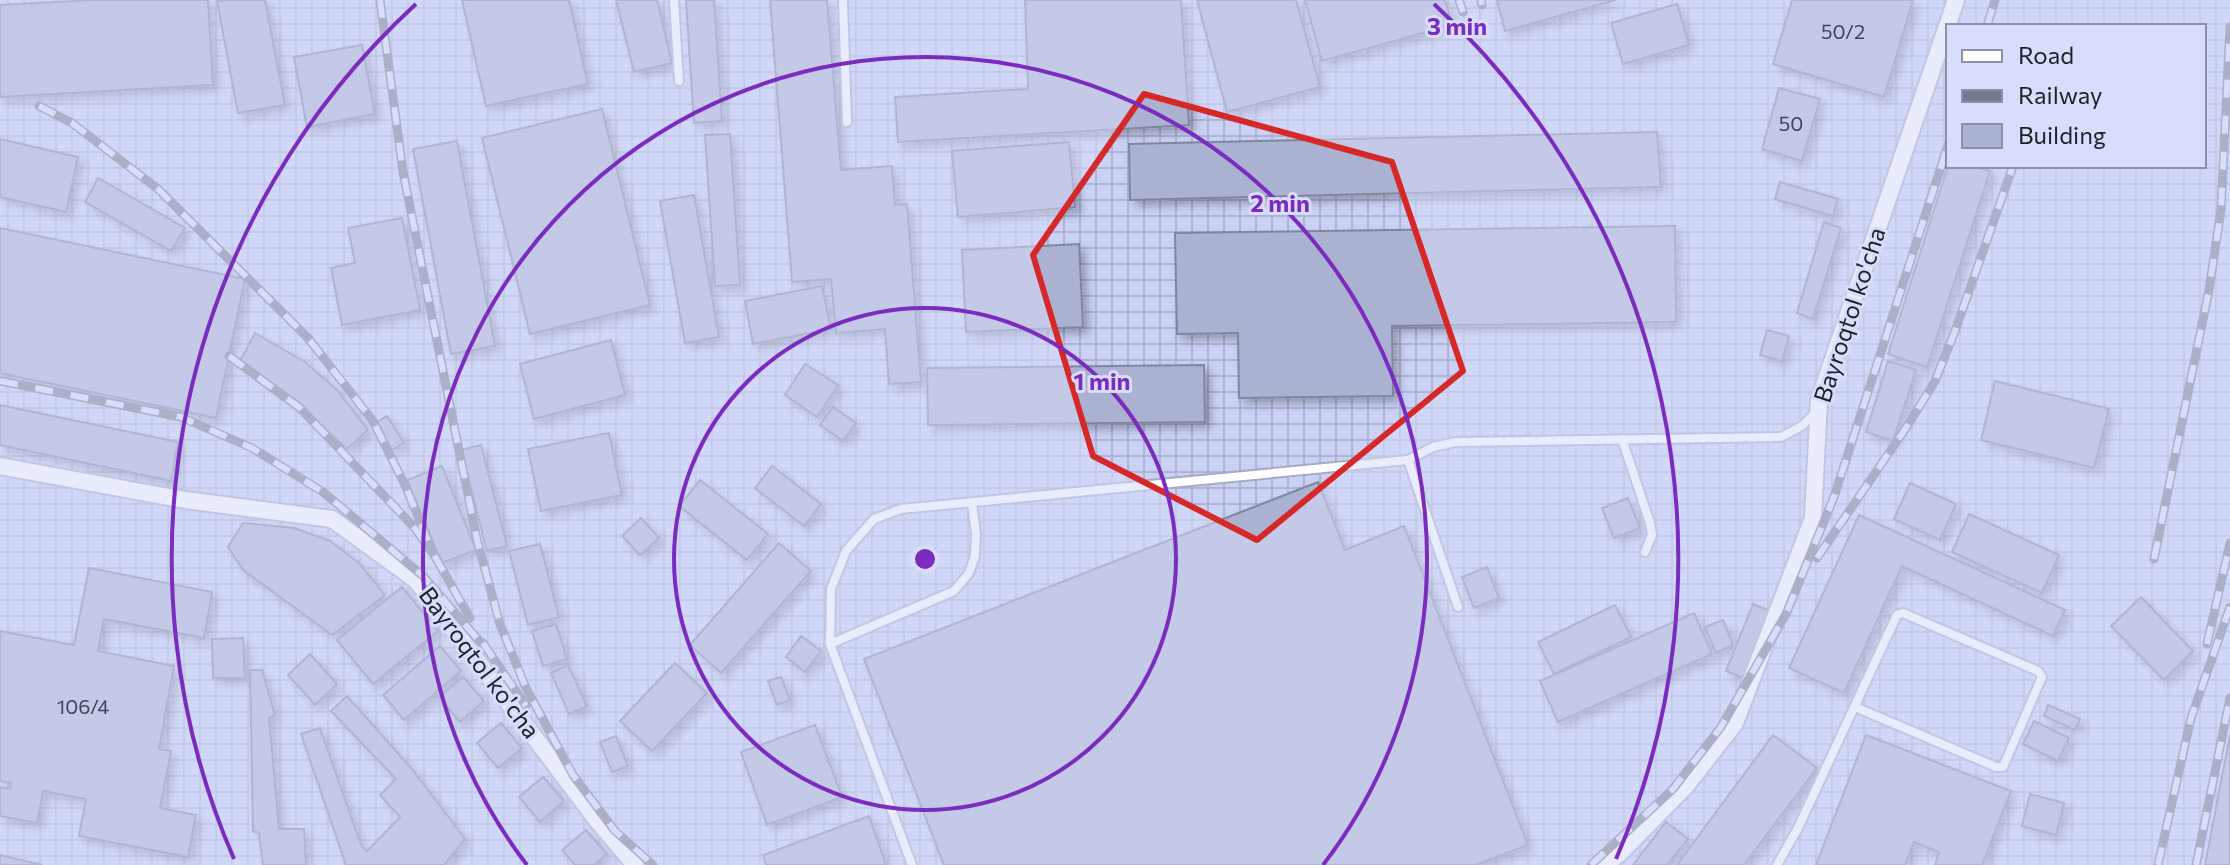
<svg xmlns="http://www.w3.org/2000/svg" width="2230" height="865" viewBox="0 0 2230 865" font-family="Commissioner,sans-serif">
<style>
.industrial{fill:url(#industrial-grid);fill-rule:evenodd}
.building{fill:#abb1d0;stroke:#8186a0;stroke-width:2;filter:url(#shadow)}
.lines{fill:none;stroke-linecap:round;stroke-linejoin:round}
.lane-casing{stroke:#a6acc7;stroke-width:12}
.street-casing{stroke:#a6acc7;stroke-width:20}
.lane{stroke:#fff;stroke-width:8}
.street{stroke:#fff;stroke-width:16}
.rail-casing{stroke:#767a8d;stroke-width:9}
.rail{stroke:#d7ddfa;stroke-width:6;stroke-dasharray:18;stroke-linecap:butt}
.marked{fill:none;stroke:#d62828;stroke-width:6;stroke-linejoin:round}
.ring{fill:none;stroke:#7b2cbf;stroke-width:4}
.labels{text-anchor:middle;stroke-width:6;stroke-linejoin:round;paint-order:stroke}
.number-label{font-size:20px;fill:#414454}
.street-label{font-size:24px;fill:#1e202a;stroke:#d7ddfa}
.centre{fill:#7b2cbf;stroke:#d7ddfa;stroke-width:4}
.ring-label{font-size:24px;text-anchor:middle;font-weight:bold;fill:#7b2cbf;stroke:#d7ddfa;stroke-width:6;stroke-linejoin:round;paint-order:stroke}
</style>
<defs>
<pattern id="industrial-grid" width="8" height="8" patternUnits="userSpaceOnUse" patternTransform="scale(2)"><rect width="8" height="8" fill="#cad1f5"/><path d="M0 4h8M4 0v8" fill="none" stroke="#adb3d2"/></pattern>
<filter id="shadow"><feDropShadow dx="5.5" dy="5.5" stdDeviation="4" flood-color="#0004"/></filter>
</defs>
<rect width="100%" height="100%" fill="#d7ddfa"/>
<path class="industrial" d="M0 0H2230V865H0ZM1948 26H2204V166H1948Z"/>
<g class="building">
<polygon points="93,0 208,0 213,85 0,97 0,5"/>
<polygon points="225,0 265,0 285,105 238,113 217,1"/>
<polygon points="462,0 569,0 588,84 486,106"/>
<polygon points="616,0 657,0 672,63 634,72"/>
<polygon points="686,0 714,0 722,121 694,123"/>
<polygon points="770,0 827,0 841,170 892,166 895,205 907,204 921,382 889,384 885,329 836,333 831,279 792,282"/>
<polygon points="1025,0 1181,0 1189,125 898,142 895,97 1028,89"/>
<polygon points="1197,0 1296,0 1320,87 1227,112"/>
<polygon points="1305,0 1445,0 1452,25 1322,61"/>
<polygon points="1497,0 1616,0 1505,31"/>
<polygon points="1792,0 1913,0 1884,97 1773,64"/>
<polygon points="1677,4 1689,45 1623,64 1611,23"/>
<polygon points="362,45 375,114 307,127 294,57"/>
<polygon points="1779,88 1820,99 1802,161 1762,149"/>
<polygon points="602,109 650,305 530,334 482,138"/>
<polygon points="1657,132 1661,187 1130,200 1129,144"/>
<polygon points="730,134 740,285 715,286 705,135"/>
<polygon points="0,139 78,157 66,212 0,197"/>
<polygon points="457,141 495,346 451,354 413,149"/>
<polygon points="1069,142 1075,207 958,217 952,151"/>
<polygon points="1948,166 1974,166 1990,171 1927,367 1888,354"/>
<polygon points="98,178 185,228 171,251 85,202"/>
<polygon points="1780,182 1838,199 1833,216 1775,199"/>
<polygon points="694,195 719,337 685,343 660,201"/>
<polygon points="402,218 420,310 342,325 331,268 355,263 348,228"/>
<polygon points="1824,222 1841,228 1813,319 1797,313"/>
<polygon points="1675,226 1676,322 1392,326 1393,396 1239,398 1238,333 1177,334 1175,233"/>
<polygon points="0,228 245,279 216,418 0,373"/>
<polygon points="1079,244 1083,327 966,332 962,250"/>
<polygon points="822,286 831,329 753,344 745,301"/>
<polygon points="1767,330 1789,336 1782,361 1760,355"/>
<polygon points="255,333 305,362 337,390 368,430 347,449 287,394 240,361"/>
<polygon points="611,340 625,395 534,419 520,364"/>
<polygon points="1888,361 1916,370 1893,441 1866,432"/>
<polygon points="805,364 838,385 817,417 785,395"/>
<polygon points="1204,365 1205,422 928,425 927,368"/>
<polygon points="1995,381 2109,409 2094,468 1981,440"/>
<polygon points="0,405 178,442 171,481 0,445"/>
<polygon points="833,407 856,423 843,441 820,425"/>
<polygon points="387,416 404,443 392,450 375,423"/>
<polygon points="609,433 622,495 541,511 528,449"/>
<polygon points="481,445 507,546 487,551 461,450"/>
<polygon points="442,466 476,550 442,563 407,480"/>
<polygon points="772,466 821,504 804,526 755,488"/>
<polygon points="700,480 768,534 747,560 679,506"/>
<polygon points="1318,482 1345,550 1404,526 1528,845 1476,865 944,865 864,659"/>
<polygon points="1910,483 1956,504 1940,540 1894,519"/>
<polygon points="1628,498 1640,528 1614,538 1602,508"/>
<polygon points="1969,514 2059,555 2042,593 1952,552"/>
<polygon points="1859,515 2065,610 2053,636 1902,566 1844,693 1789,668"/>
<polygon points="641,518 659,538 640,555 622,536"/>
<polygon points="243,523 294,528 330,541 359,563 385,595 332,635 243,570 228,547"/>
<polygon points="779,543 811,571 721,673 690,645"/>
<polygon points="540,544 559,617 528,625 509,551"/>
<polygon points="1487,567 1499,598 1474,608 1462,577"/>
<polygon points="89,568 212,592 204,638 104,619 98,651 174,666 159,749 171,751 160,808 196,815 188,857 79,836 86,799 43,791 37,823 0,816 0,787 10,789 11,783 0,781 0,631 74,645"/>
<polygon points="402,587 438,631 373,684 337,640"/>
<polygon points="2141,597 2193,651 2164,680 2111,626"/>
<polygon points="1753,604 1771,611 1743,678 1726,671"/>
<polygon points="1615,605 1631,637 1554,674 1538,642"/>
<polygon points="1694,613 1712,654 1558,722 1540,681"/>
<polygon points="1723,620 1733,645 1716,653 1705,627"/>
<polygon points="556,624 567,659 543,666 532,631"/>
<polygon points="801,636 821,651 805,672 786,657"/>
<polygon points="243,638 245,678 213,678 212,639"/>
<polygon points="440,646 461,671 404,720 383,695"/>
<polygon points="310,654 337,684 315,705 288,675"/>
<polygon points="675,663 707,693 652,751 620,721"/>
<polygon points="568,665 587,706 569,714 551,673"/>
<polygon points="250,670 262,670 275,715 269,718 279,829 304,829 306,865 263,865 259,833 253,831"/>
<polygon points="463,677 484,701 460,722 439,697"/>
<polygon points="781,677 790,700 777,705 768,681"/>
<polygon points="347,696 412,769 465,839 444,865 346,865 301,734 320,728 361,845 367,851 400,817 380,795 396,779 331,711"/>
<polygon points="2048,705 2080,719 2075,730 2044,716"/>
<polygon points="2034,721 2069,738 2058,761 2023,744"/>
<polygon points="501,723 522,748 498,768 477,743"/>
<polygon points="815,725 842,797 767,825 741,752"/>
<polygon points="1773,735 1817,768 1744,865 1677,865"/>
<polygon points="1866,735 2011,791 1982,865 1935,865 1939,852 1914,842 1905,865 1816,865"/>
<polygon points="2230,735 2230,865 2205,865"/>
<polygon points="616,736 628,766 612,772 600,742"/>
<polygon points="543,777 564,801 540,822 519,797"/>
<polygon points="2030,794 2064,803 2056,835 2022,826"/>
<polygon points="869,816 886,865 766,865 763,855"/>
<polygon points="1666,822 1688,839 1667,865 1633,865"/>
<polygon points="586,830 607,854 594,865 575,865 562,850"/>
<polygon points="0,855 42,865 0,865"/>
</g>
<g class="lines">
<defs>
<g id="lane">
<polyline points="674,0 679,81"/>
<polyline points="843,0 847,122"/>
<polyline points="1622,439 1650,523 1652,535 1645,552"/>
<polyline points="1408,460 1458,607"/>
<polyline points="830,644 954,591 969,573 975,556 976,534 972,503"/>
<polyline points="912,865 830,644 831,589 846,551 874,519 901,509 1408,460 1433,447 1456,442 1781,437 1802,426 1815,413"/>
<polyline points="1777,865 1798,828 1897,615 1903,613 2038,671 2042,677 2003,767 1996,767 1855,707"/>
</g>
<g id="street">
<polyline points="0,466 185,500 332,519 416,580 596,819 635,865"/>
<polyline points="1605,865 1621,852 1685,787 1735,723 1813,518 1819,400 1956,0"/>
</g>
</defs>
<use href="#lane" class="lane-casing"/>
<use href="#street" class="street-casing"/>
<use href="#lane" class="lane"/>
<use href="#street" class="street"/>
<defs>
<g id="rail">
<polyline points="380,0 403,172 477,540 500,624 526,688 573,775 615,831 653,865"/>
<polyline points="1459,0 1463,12"/>
<polyline points="1481,0 1482,5"/>
<polyline points="1987,26 1995,0"/>
<polyline points="39,106 72,123 158,189 308,338 373,421 405,485 433,553"/>
<polyline points="229,356 300,408 413,526 433,553 470,618"/>
<polyline points="0,381 181,417 252,448 323,492 423,576 488,651"/>
<polyline points="1817,558 1908,425 1935,381 1955,331 2013,166"/>
<polyline points="2154,559 2209,290 2221,210 2230,27"/>
<polyline points="483,643 526,706"/>
<polyline points="2207,644 2230,543"/>
<polyline points="1591,865 1673,789 1721,727 1786,614 1834,497 1948,145"/>
<polyline points="2158,865 2191,718 2230,607"/>
<polyline points="2196,865 2230,698"/>
</g>
</defs>
<use href="#rail" class="rail-casing"/>
<use href="#rail" class="rail"/>
</g>
<path d="M0 0H2230V865H0ZM1144 94 1392 162 1463 371 1257 540 1093 456 1033 255Z" fill="#d7ddfa" fill-opacity=".55" fill-rule="evenodd"/>
<path class="marked" d="M1144 94 1392 162 1463 371 1257 540 1093 456 1033 255Z"/>
<g class="ring">
<circle cx="925" cy="559" r="251"/>
<path d="M527 865A502 502 0 1 1 1323 865"/>
<path d="M234 859A753 753 0 0 1 416 4M1434 4A753 753 0 0 1 1616 859"/>
</g>
<g class="labels">
<g class="number-label">
<text x="1843" y="39">50/2</text>
<text x="1791" y="131">50</text>
<text x="83" y="714">106/4</text>
</g>
<g class="street-label">
<text transform="translate(1850 315) rotate(-72)" y="8">Bayroqtol ko'cha</text>
<text transform="translate(479 663) rotate(53)" y="8">Bayroqtol ko'cha</text>
</g>
</g>
<circle cx="925" cy="559" r="12" class="centre"/>
<g class="ring-label">
<text x="1457" y="35">3 min</text>
<text x="1280" y="212">2 min</text>
<text x="1102" y="390">1 min</text>
</g>
<rect x="1946" y="24" width="260" height="144" fill="#d7ddfa" stroke="#8d91a7" stroke-width="2"/>
<rect x="1962" y="50" width="40" height="12" fill="#ffffff" stroke="#8d91a7" stroke-width="2"/>
<text x="2018" y="64" font-size="24" fill="#1e202a">Road</text>
<rect x="1962" y="90" width="40" height="12" fill="#767a8d" stroke="#8d91a7" stroke-width="2"/>
<text x="2018" y="104" font-size="24" fill="#1e202a">Railway</text>
<rect x="1962" y="124" width="40" height="24" fill="#abb1d0" stroke="#8d91a7" stroke-width="2"/>
<text x="2018" y="144" font-size="24" fill="#1e202a">Building</text>
</svg>
